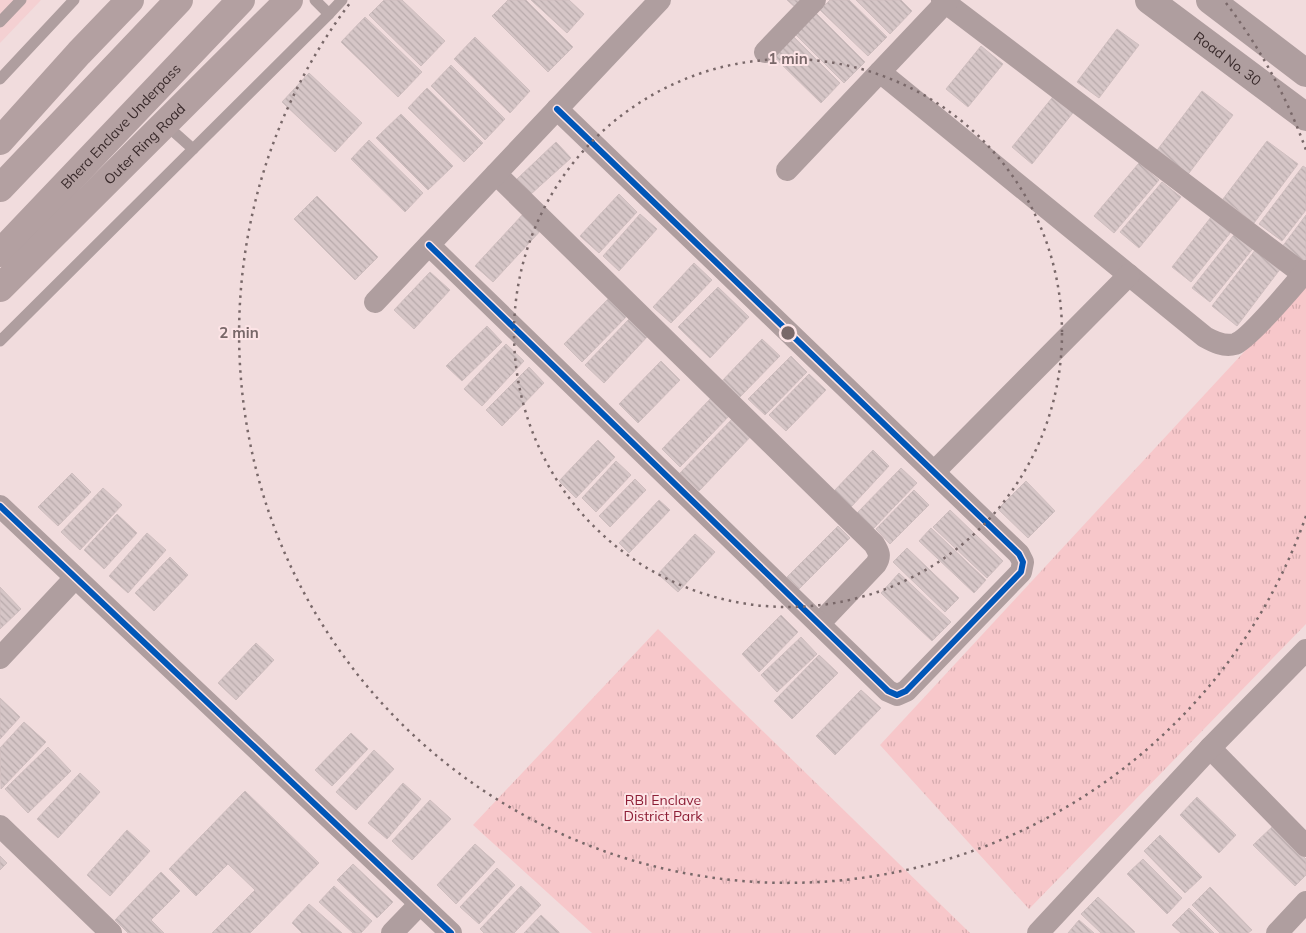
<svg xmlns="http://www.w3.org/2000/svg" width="1306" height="933" viewBox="0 0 1306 933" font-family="Mulish,sans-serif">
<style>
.built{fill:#f4d0d2}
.park{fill:url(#park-tufts)}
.building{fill:url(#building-back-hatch);stroke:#cfbebf}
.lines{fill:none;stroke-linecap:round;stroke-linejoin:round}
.service{stroke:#af9e9f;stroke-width:11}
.minor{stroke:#af9e9f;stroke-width:22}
.tertiary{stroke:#af9e9f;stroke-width:28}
.primary{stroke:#b3a0a1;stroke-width:28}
.cycleway-casing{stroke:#fde4e6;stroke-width:9}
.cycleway{stroke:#0057b8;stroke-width:6}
.ring{fill:none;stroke:#796869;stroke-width:2.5;stroke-dasharray:2.5 5}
.labels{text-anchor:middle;stroke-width:4;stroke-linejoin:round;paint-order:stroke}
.street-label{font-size:14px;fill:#38292a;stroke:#fde4e6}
.park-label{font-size:14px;fill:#8d1e36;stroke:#fde4e6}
.centre{fill:#796869;stroke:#fde4e6;stroke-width:2.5}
.ring-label{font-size:15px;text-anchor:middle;font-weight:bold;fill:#796869;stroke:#fde4e6;stroke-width:4;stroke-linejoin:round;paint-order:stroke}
</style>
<defs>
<pattern id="park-tufts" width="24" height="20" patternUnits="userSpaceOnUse" patternTransform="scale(1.25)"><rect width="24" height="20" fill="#f7c7ca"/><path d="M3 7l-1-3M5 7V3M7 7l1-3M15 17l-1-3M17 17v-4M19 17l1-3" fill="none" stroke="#d4abae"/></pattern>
<pattern id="building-back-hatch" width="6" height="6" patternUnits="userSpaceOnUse" patternTransform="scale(1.25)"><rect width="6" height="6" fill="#d6c6c7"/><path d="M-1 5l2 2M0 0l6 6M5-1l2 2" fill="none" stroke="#b8aaab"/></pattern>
</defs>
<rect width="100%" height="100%" fill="#f1dcdd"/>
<polygon class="built" points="0,0 41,0 0,43"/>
<g class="park">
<polygon points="1306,285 1306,624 1029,909 880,745"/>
<polygon points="658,629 970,933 592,933 473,825"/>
</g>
<g class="building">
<polygon points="384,0 402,0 445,41 421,66 369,15"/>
<polygon points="508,0 526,0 573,47 548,72 492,16"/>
<polygon points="531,0 569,0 584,14 567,33"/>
<polygon points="787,0 806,0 797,9"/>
<polygon points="830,0 849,0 887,37 868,56 820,10"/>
<polygon points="856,0 901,0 912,11 890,34"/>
<polygon points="815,12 865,62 844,83 794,33"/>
<polygon points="365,17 422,72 398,97 341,42"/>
<polygon points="1117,29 1139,45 1099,98 1077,82"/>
<polygon points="475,37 530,91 510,113 454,59"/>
<polygon points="794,37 840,83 821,103 774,57"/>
<polygon points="981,46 1003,64 968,107 946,89"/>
<polygon points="451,65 505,119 485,140 431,86"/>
<polygon points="309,73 362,123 335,152 282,102"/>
<polygon points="427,88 483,143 464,162 408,108"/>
<polygon points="1202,91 1233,115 1186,177 1155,153"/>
<polygon points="1056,93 1076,109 1032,164 1012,147"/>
<polygon points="401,114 453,166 428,190 376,138"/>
<polygon points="369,140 423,193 405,212 351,159"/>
<polygon points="1267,141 1298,164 1254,223 1223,199"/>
<polygon points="556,142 571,158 531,194 517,179"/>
<polygon points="1139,163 1159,180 1114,233 1094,216"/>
<polygon points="1303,166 1306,168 1306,210 1282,241 1259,224"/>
<polygon points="1162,182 1181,197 1139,248 1120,232"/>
<polygon points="619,194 637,212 599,253 580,236"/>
<polygon points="317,196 378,257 355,280 294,219"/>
<polygon points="525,212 543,228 493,282 475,266"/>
<polygon points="1215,212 1235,227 1191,282 1172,267"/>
<polygon points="640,214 657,229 619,271 603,256"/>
<polygon points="1306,215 1306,260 1303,263 1282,247"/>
<polygon points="1237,231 1255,246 1210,302 1192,288"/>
<polygon points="1256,249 1281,268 1237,326 1212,306"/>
<polygon points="694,263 712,280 671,323 653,307"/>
<polygon points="430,272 450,290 414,329 394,310"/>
<polygon points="718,287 749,317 710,358 678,327"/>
<polygon points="612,295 630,313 582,362 564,344"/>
<polygon points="629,319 648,336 604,383 585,365"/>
<polygon points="487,326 502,342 462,381 446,366"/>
<polygon points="762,339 780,356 738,399 721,382"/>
<polygon points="506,344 524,361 482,406 464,389"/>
<polygon points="791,356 807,372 765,415 748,399"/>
<polygon points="661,361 680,380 638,423 619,404"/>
<polygon points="529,367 544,383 502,426 486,410"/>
<polygon points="809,374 826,390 786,431 769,415"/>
<polygon points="712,397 731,414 680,467 662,449"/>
<polygon points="735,416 754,433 699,491 680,473"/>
<polygon points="598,440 615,457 576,498 559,481"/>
<polygon points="873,450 889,466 851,507 834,491"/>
<polygon points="616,461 631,475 596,512 582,498"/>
<polygon points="901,468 917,483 873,529 857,513"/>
<polygon points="72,473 91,492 58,526 38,507"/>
<polygon points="635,479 646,490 610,527 599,516"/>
<polygon points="1026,481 1055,511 1028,538 998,509"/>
<polygon points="103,488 122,505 80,550 61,532"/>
<polygon points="914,490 929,505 890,544 876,529"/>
<polygon points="659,500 670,510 629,553 619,543"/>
<polygon points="950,510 1003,561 987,578 933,527"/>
<polygon points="117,514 137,533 104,569 84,550"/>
<polygon points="838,526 850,538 799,589 787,577"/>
<polygon points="931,528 986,580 974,593 919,541"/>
<polygon points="147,533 166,550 128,593 109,576"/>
<polygon points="695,534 715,552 678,592 658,574"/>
<polygon points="907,548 959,598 945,612 893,562"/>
<polygon points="170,557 188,575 154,611 135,593"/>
<polygon points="899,573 951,622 932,641 881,593"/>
<polygon points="0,587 21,609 0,629"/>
<polygon points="781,615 798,632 759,672 742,654"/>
<polygon points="801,637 817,654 777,692 761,675"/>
<polygon points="256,643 274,660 236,700 218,683"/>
<polygon points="819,655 838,673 792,719 774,701"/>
<polygon points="861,690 881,708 835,755 816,736"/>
<polygon points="0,698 20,717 0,739"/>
<polygon points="24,722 46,742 1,789 0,748"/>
<polygon points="351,733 368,749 332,786 315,770"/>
<polygon points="48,747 71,771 28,813 5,789"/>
<polygon points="374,750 394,769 356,810 336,792"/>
<polygon points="80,773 100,792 58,838 37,819"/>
<polygon points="403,783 421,799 387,839 368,823"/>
<polygon points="245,791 319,863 250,933 212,933 255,890 228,864 196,896 169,869"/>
<polygon points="1197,797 1236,835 1219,853 1180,815"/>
<polygon points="430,800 451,819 412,860 392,841"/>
<polygon points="1273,826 1306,859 1306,875 1295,886 1253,845"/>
<polygon points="127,830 150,851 110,896 87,875"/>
<polygon points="1160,835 1202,877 1185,893 1144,851"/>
<polygon points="475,844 495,862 456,904 437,885"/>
<polygon points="0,856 7,863 0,870"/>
<polygon points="1143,859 1182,898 1167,914 1127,874"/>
<polygon points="353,864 393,902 377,918 337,880"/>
<polygon points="497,868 515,885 479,924 460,907"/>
<polygon points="161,872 180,891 151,920 164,933 128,933 115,920"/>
<polygon points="334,886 372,921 361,933 353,933 319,902"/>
<polygon points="521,886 541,905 514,933 484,933 480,929"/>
<polygon points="1210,887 1252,930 1248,933 1220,933 1192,905"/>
<polygon points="1098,897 1135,932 1133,933 1101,933 1081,914"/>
<polygon points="309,904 342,933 302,933 292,923"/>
<polygon points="1189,908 1214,933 1181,933 1172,925"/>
<polygon points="541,915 559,932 559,933 524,933"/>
<polygon points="1079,920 1094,933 1068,933"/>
</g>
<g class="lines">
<g class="service">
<polyline points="329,14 342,0"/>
<polyline points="0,22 21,0"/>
<polyline points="0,79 74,0"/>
<polyline points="165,124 193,149"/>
<polyline points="0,341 329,14 315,0"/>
</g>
<g class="minor">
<polyline points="942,0 1303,274"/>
<polyline points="765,52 815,0"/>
<path d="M880 72 1205 337C1214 342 1224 347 1235 344 1248 340 1295 284 1306 271"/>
<polyline points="787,170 948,0"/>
<path d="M496 174 874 544C879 552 881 556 876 564L819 624"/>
<polyline points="429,245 888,691 897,695 906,691 1021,572 1023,562 1019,554 557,109"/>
<polyline points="375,302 660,0"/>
<polyline points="934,472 1129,275"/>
<polyline points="0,506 451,933"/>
<polyline points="0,658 75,578"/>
<polyline points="1210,748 1306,846"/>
<polyline points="0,826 111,933"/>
<polyline points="392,933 420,904"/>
<polyline points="1038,933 1210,748 1306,650"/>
<polyline points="1277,933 1306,902"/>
</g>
<g class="tertiary">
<path id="s1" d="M1149 0 1306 117"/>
<polyline points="1210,0 1306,73"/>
</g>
<g class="primary">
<polyline points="0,141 79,53 130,0"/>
<polyline points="0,188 179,0"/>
<path id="s2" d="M0 253 241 0"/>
<path id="s3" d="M0 288 289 0"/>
</g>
<defs>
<g id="cycleway">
<polyline points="429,245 888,691 897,695 906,691 1021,572 1023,562 1019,554 557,109"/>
<polyline points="0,506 451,933"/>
</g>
</defs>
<use href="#cycleway" class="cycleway-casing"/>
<use href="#cycleway" class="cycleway"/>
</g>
<g class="ring">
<circle cx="788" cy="333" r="274"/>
<path d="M1306 516A549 549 0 1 1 350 3M1226 3A549 549 0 0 1 1306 150"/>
</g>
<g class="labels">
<g class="street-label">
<text dy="5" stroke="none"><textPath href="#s1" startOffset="98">Road No. 30</textPath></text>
<text dy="5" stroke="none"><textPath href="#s2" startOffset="175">Bhera Enclave Underpass</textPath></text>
<text dy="5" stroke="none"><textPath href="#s3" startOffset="204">Outer Ring Road</textPath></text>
</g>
<g class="park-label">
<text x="663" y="805">RBI Enclave<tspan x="663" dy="16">District Park</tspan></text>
</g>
</g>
<circle cx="788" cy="333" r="8" class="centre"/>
<g class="ring-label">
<text x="788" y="64">1 min</text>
<text x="239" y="338">2 min</text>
</g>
</svg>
